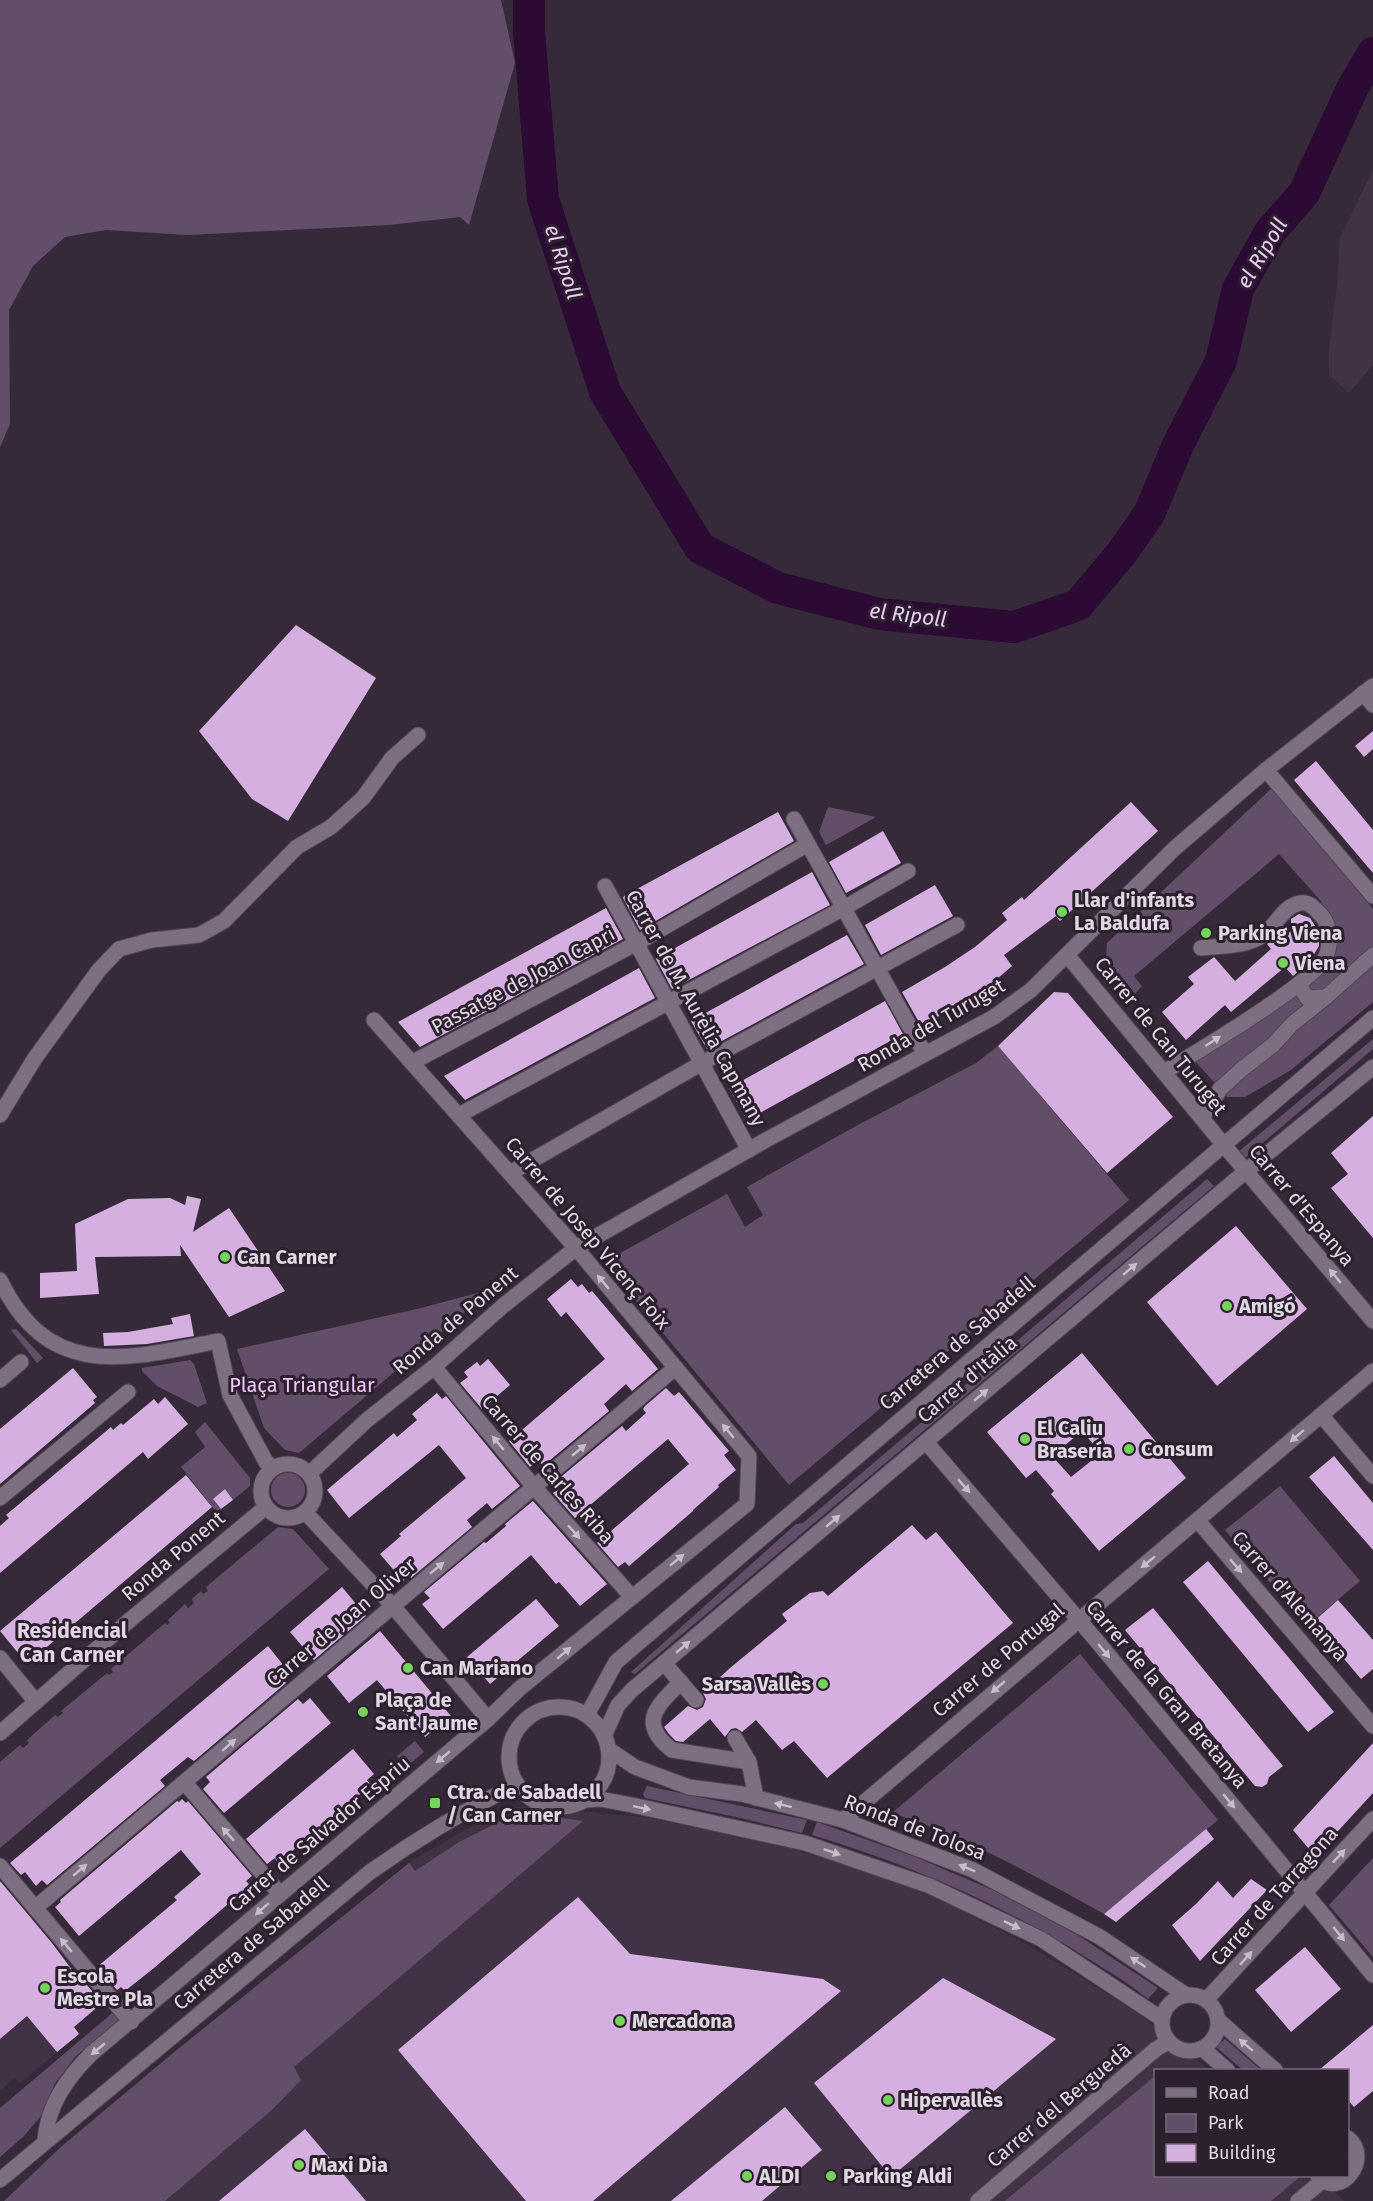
<svg xmlns="http://www.w3.org/2000/svg" width="1373" height="2201" viewBox="0 0 1373 2201" font-family="'Fira Sans',sans-serif">
<style>
.built{fill:#423246}
.green{fill:#634e69}
.lines{fill:none;stroke-linecap:round;stroke-linejoin:round}
.river{stroke:#2b0a33;stroke-width:32}
.building{fill:#d6afe1;fill-rule:evenodd}
.minor-casing{stroke:#504653;stroke-width:17}
.minor{stroke:#7d6f81;stroke-width:15}
.oneway{fill:#c7beca}
.poi-dot{fill:#75d25b;stroke:#2c202f;stroke-width:2}
.labels{text-anchor:middle;stroke-width:6;stroke-linejoin:round;paint-order:stroke}
.poi-label{font-size:20px;font-weight:bold;fill:#e0d8e2;stroke:#2c202f;text-anchor:start}
.street-label{font-size:20px;fill:#e0d8e2;stroke:#2c202f}
.park-label{font-size:20px;fill:#f3c6fe;stroke:#2c202f}
.water-label{font-size:21px;font-style:italic;fill:#eeccf7;stroke:#2c202f}
.neighbourhood-label{font-size:21px;font-weight:bold;fill:#e3d4e7;stroke:#2c202f}
</style>
<rect width="100%" height="100%" fill="#362a3a"/>
<g class="built">
<polygon points="1373,170 1373,365 1349,393 1329,375 1329,350 1338,277 1339,240"/>
<polygon points="510,1807 528,1807 644,1817 786,1847 888,1879 945,1902 1032,1947 1136,2012 1210,2070 1156,2070 1156,2176 1318,2176 1344,2201 10,2201 411,1861 497,1812"/>
<polygon points="0,1883 102,2003 74,2027 79,2034 19,2084 15,2077 0,2091"/>
</g>
<g class="green">
<polygon points="0,0 501,0 515,63 469,225 460,217 389,225 187,235 106,230 65,237 33,266 9,310 10,424 0,447"/>
<polygon points="1272,788 1373,909 1373,1002 1291,1070 1245,1097 1227,1097 1195,1061 1318,974 1331,920 1320,900 1279,854 1134,976 1142,986 1135,994 1106,959 1107,943"/>
<polygon points="828,807 876,817 826,845 819,832"/>
<polygon points="1373,1039 1373,1049 1244,1159 1238,1152"/>
<polygon points="998,1046 1129,1200 789,1485 604,1262 727,1194 745,1227 763,1215 747,1187 856,1126 976,1063"/>
<polygon points="1207,1179 1214,1186 635,1674 631,1672 796,1524 803,1523"/>
<polygon points="492,1289 299,1453 285,1450 264,1428 237,1349 421,1308"/>
<polygon points="16,1329 43,1358 37,1363 11,1330"/>
<polygon points="190,1360 194,1364 207,1403 198,1407 157,1386 142,1371 142,1368"/>
<polygon points="205,1422 250,1478 250,1486 233,1500 225,1489 213,1499 221,1509 217,1513 181,1467 205,1447 195,1432"/>
<circle cx="288" cy="1490" r="17"/>
<polygon points="1280,1486 1360,1581 1307,1626 1225,1530"/>
<polygon points="278,1527 293,1529 329,1569 0,1848 0,1762 20,1745 23,1748 29,1743 27,1740 55,1715 58,1717 63,1713 61,1711 107,1673 109,1675 113,1672 111,1669 165,1623 167,1625 170,1623 168,1620 185,1604 188,1608 194,1603 192,1599 201,1591 203,1594 208,1591 206,1587"/>
<path d="M1080 1654 1218 1820 1104 1914C1035 1876 967 1837 892 1813Z"/>
<polygon points="415,1741 424,1752 406,1767 397,1756"/>
<polygon points="647,1786 807,1820 802,1833 745,1819 645,1798 643,1794"/>
<polygon points="549,1816 583,1821 294,2067 301,2080 272,2110 165,2201 4,2201 62,2146 173,2053 409,1863 415,1871 459,1842 509,1817"/>
<path d="M817 1822 913 1856 995 1891 1076 1934 1158 1988 1148 1999C1129 1983 1108 1971 1087 1958 1002 1904 908 1864 812 1835Z"/>
<polygon points="1373,1858 1373,1957 1329,1905"/>
<polygon points="116,2010 122,2018 76,2056 55,2083 40,2117 24,2136 0,2157 0,2108"/>
<polygon points="1225,2039 1261,2070 1243,2070 1216,2047"/>
<polygon points="1155,2076 1156,2176 1301,2176 1271,2201 1005,2201"/>
</g>
<g class="lines">
<polyline class="river" points="529,0 529,32 543,199 605,392 700,548 778,588 879,614 1014,627 1078,605 1121,554 1149,514 1178,445 1221,361 1238,289 1270,232 1304,193 1353,87 1373,53"/>
</g>
<g class="building">
<polygon points="296,625 376,678 288,821 252,799 199,731"/>
<polygon points="1373,731 1373,749 1364,757 1355,746"/>
<polygon points="1316,761 1373,830 1373,873 1294,780"/>
<polygon points="1131,802 1158,831 1060,921 1056,916 1004,955 1012,966 997,979 964,1002 925,1024 924,1022 920,1024 902,992 945,967 975,947 1007,920 1002,913 1022,897 1024,900"/>
<polygon points="778,812 794,841 640,930 623,898 624,896"/>
<polygon points="883,831 901,863 846,893 829,862"/>
<polygon points="812,872 830,905 672,989 656,959 657,958"/>
<polygon points="935,885 953,916 881,955 865,925"/>
<polygon points="606,908 623,939 420,1047 398,1022"/>
<polygon points="1299,914 1310,918 1319,932 1319,946 1310,961 1293,976 1285,967 1231,1012 1225,1005 1186,1040 1162,1012 1194,984 1188,977 1214,957 1235,981 1271,949 1267,944 1291,924 1291,919"/>
<polygon points="847,935 864,964 707,1049 691,1021"/>
<polygon points="639,968 655,998 465,1100 444,1076"/>
<polygon points="1054,992 1068,993 1173,1117 1107,1173 998,1046"/>
<polygon points="885,1001 903,1034 747,1120 729,1088"/>
<polygon points="1373,1116 1373,1238 1331,1188 1348,1174 1331,1153"/>
<polygon points="187,1196 201,1199 193,1232 229,1208 285,1291 229,1317 180,1245 181,1256 95,1257 99,1294 40,1298 40,1273 77,1271 75,1224 128,1199 170,1198 185,1205"/>
<polygon points="1236,1226 1307,1309 1217,1386 1147,1302"/>
<polygon points="571,1279 578,1287 582,1284 589,1293 592,1291 658,1369 632,1391 626,1384 604,1404 609,1411 543,1466 538,1460 530,1467 509,1441 605,1359 566,1312 561,1317 547,1299"/>
<polygon points="190,1314 194,1336 147,1344 104,1346 103,1333 128,1332 173,1324 171,1318"/>
<path d="M1082 1353 1186 1478 1099 1551 1051 1494 1054 1491 1036 1470 1026 1478 987 1432ZM1082 1431 1101 1453 1071 1477 1052 1456Z"/>
<polygon points="488,1359 510,1385 482,1409 460,1383 468,1377 464,1372 477,1362 480,1366"/>
<polygon points="73,1368 97,1397 93,1400 95,1403 0,1484 0,1429"/>
<polygon points="666,1388 674,1396 679,1392 729,1451 724,1455 736,1470 718,1485 719,1487 693,1510 693,1511 629,1566 625,1562 618,1567 597,1543 689,1464 668,1439 575,1518 553,1493 561,1487 556,1481 622,1426 626,1431 646,1413 643,1409 645,1406"/>
<polygon points="437,1393 442,1399 446,1396 520,1486 492,1509 487,1503 467,1520 472,1527 411,1578 409,1575 403,1581 380,1554 401,1536 399,1534 466,1478 439,1445 349,1518 327,1490 394,1433 397,1437 417,1420 412,1414"/>
<polygon points="165,1397 188,1424 148,1459 143,1452 0,1573 0,1526 9,1518 6,1515 111,1427 113,1430 121,1423 123,1425 154,1399 158,1404"/>
<polygon points="1334,1456 1373,1503 1373,1550 1309,1477"/>
<polygon points="186,1475 212,1507 35,1657 31,1652 23,1659 0,1631"/>
<polygon points="225,1489 233,1500 221,1509 213,1499"/>
<polygon points="533,1501 607,1584 580,1606 559,1582 556,1584 531,1555 443,1629 422,1604 430,1598 424,1592 484,1542 486,1543 506,1526 505,1524"/>
<polygon points="912,1525 926,1540 936,1532 1013,1623 827,1778 794,1741 782,1750 756,1720 742,1732 736,1728 731,1729 725,1737 710,1719 683,1742 676,1741 669,1734 664,1727 688,1706 697,1710 703,1707 706,1699 703,1693 730,1668 787,1621 782,1614 810,1593 823,1591 828,1596"/>
<polygon points="1208,1561 1334,1712 1308,1732 1183,1582"/>
<polygon points="342,1587 366,1616 314,1660 290,1632"/>
<polygon points="536,1599 559,1626 490,1684 467,1657"/>
<polygon points="1338,1600 1373,1640 1373,1669 1361,1679 1313,1622"/>
<polygon points="1153,1608 1283,1766 1269,1777 1267,1784 1262,1787 1255,1786 1125,1630"/>
<polygon points="380,1631 451,1716 425,1737 377,1680 349,1703 327,1676"/>
<polygon points="268,1646 288,1671 281,1677 286,1683 194,1761 188,1757 171,1771 160,1780 165,1786 47,1885 42,1880 36,1886 25,1872 21,1875 10,1863"/>
<polygon points="310,1698 331,1723 224,1813 203,1789 210,1782 206,1777 298,1699 303,1704"/>
<polygon points="1373,1743 1373,1793 1315,1856 1293,1830"/>
<polygon points="353,1749 374,1774 367,1780 371,1785 278,1863 275,1858 267,1864 246,1839"/>
<polygon points="182,1799 186,1803 188,1801 252,1876 246,1881 250,1885 154,1968 125,1991 121,1987 117,1990 97,1967 177,1900 174,1897 201,1874 181,1850 79,1936 55,1907 61,1902 60,1900 177,1801 179,1802"/>
<polygon points="1206,1829 1214,1839 1116,1922 1104,1914"/>
<polygon points="1251,1879 1267,1890 1200,1961 1172,1925 1196,1904 1218,1881 1233,1898"/>
<polygon points="0,1881 52,1943 75,1974 77,1973 102,2003 74,2027 79,2034 57,2052 27,2016 0,2039"/>
<polygon points="578,1897 630,1954 823,1979 841,1991 593,2201 526,2201 398,2050"/>
<polygon points="1305,1947 1341,1989 1291,2032 1255,1990"/>
<polygon points="943,1978 1056,2039 891,2177 814,2083"/>
<polygon points="1373,2025 1373,2091 1354,2107 1347,2099 1347,2070 1319,2070"/>
<polygon points="785,2107 822,2150 762,2201 671,2201"/>
<polygon points="305,2129 366,2201 219,2201"/>
</g>
<g class="lines">
<defs>
<g id="minor">
<polyline points="1363,693 1373,705"/>
<polyline points="1266,770 1373,896"/>
<polyline points="794,819 925,1054"/>
<polyline points="605,886 749,1150"/>
<polyline points="1067,955 1223,1144 1373,1321"/>
<polyline points="1326,997 1373,955"/>
<polyline points="413,1062 637,943 808,844"/>
<path d="M1164 1072C1193 1054 1316 982 1326 956 1331 945 1330 925 1322 916 1316 910 1310 901 1300 903 1283 906 1276 926 1263 935 1246 947 1221 946 1201 948"/>
<polyline points="0,1115 35,1058 99,970 119,949 152,940 199,935 224,921 297,847 331,827 363,798 392,758 418,735"/>
<polyline points="459,1115 844,908 908,871"/>
<polyline points="1202,1118 1220,1089 1242,1069 1273,1045 1292,1024 1326,997 1307,998 1301,988"/>
<polyline points="510,1173 702,1063 957,925"/>
<path d="M0 1280C49 1382 128 1359 218 1341L230 1395 266 1462 274 1468"/>
<polyline points="434,1367 535,1488 632,1597"/>
<polyline points="0,1380 21,1362"/>
<polyline points="1321,1415 1373,1476"/>
<polyline points="926,1442 1096,1640 1373,1975"/>
<circle cx="288" cy="1491" r="27"/>
<polyline points="309,1474 367,1420 434,1367 504,1305 576,1248 766,1140 994,1017 1031,990 1175,848 1266,770 1373,686"/>
<polyline points="0,1498 128,1392"/>
<polyline points="305,1512 392,1605 488,1719"/>
<polyline points="1198,1521 1373,1726"/>
<polyline points="0,1658 36,1702"/>
<polyline points="664,1663 696,1700"/>
<path d="M681 1682C657 1706 637 1723 672 1750L749 1762"/>
<circle cx="559" cy="1757" r="50"/>
<polyline points="587,1715 616,1662 1373,1018"/>
<polyline points="0,1733 131,1619 266,1507"/>
<polyline points="604,1736 618,1705 632,1690 1246,1171 1373,1067"/>
<polyline points="735,1738 749,1762 756,1798"/>
<polyline points="608,1749 635,1767 689,1787 742,1794 843,1820 973,1870 1100,1937 1186,1995"/>
<polyline points="185,1783 280,1894"/>
<polyline points="585,1800 600,1799 632,1805 805,1843 930,1886 1041,1939 1162,2019"/>
<path d="M843 1820C1020 1671 1196 1521 1373 1371"/>
<polyline points="0,1866 131,2022"/>
<polyline points="35,1908 675,1368"/>
<circle cx="1190" cy="2023" r="28"/>
<polyline points="1206,2000 1373,1819"/>
<polyline points="1218,2020 1275,2070"/>
<polyline points="1203,2049 1227,2070"/>
<path d="M45 2141C47 2106 67 2078 91 2054L488 1719 519 1689 747 1504 749 1456 576 1248 374 1020"/>
<path d="M1318 2176C1340 2201 1373 2158 1348 2138"/>
<path d="M0 2180 370 1872C417 1839 465 1810 517 1784"/>
<polyline points="978,2201 1156,2049 1168,2042"/>
<polyline points="1298,2201 1321,2182"/>
</g>
</defs>
<use href="#minor" class="minor-casing"/>
<use href="#minor" class="minor"/>
</g>
<defs><path id="oneway-solid" d="M-6-.8H1V-3.2L6.5 0L1 3.2V.8H-6Z" transform="scale(1.5)"/></defs>
<g class="oneway">
<use href="#oneway-solid" transform="translate(1213 1041) rotate(-33)"/>
<use href="#oneway-solid" transform="translate(1130 1269) rotate(-40)"/>
<use href="#oneway-solid" transform="translate(1335 1276) rotate(-130)"/>
<use href="#oneway-solid" transform="translate(603 1282) rotate(-130)"/>
<use href="#oneway-solid" transform="translate(981 1395) rotate(-40)"/>
<use href="#oneway-solid" transform="translate(728 1431) rotate(-130)"/>
<use href="#oneway-solid" transform="translate(1297 1436) rotate(139)"/>
<use href="#oneway-solid" transform="translate(498 1443) rotate(-130)"/>
<use href="#oneway-solid" transform="translate(579 1450) rotate(-40)"/>
<use href="#oneway-solid" transform="translate(964 1486) rotate(49)"/>
<use href="#oneway-solid" transform="translate(833 1521) rotate(-40)"/>
<use href="#oneway-solid" transform="translate(574 1532) rotate(48)"/>
<use href="#oneway-solid" transform="translate(677 1560) rotate(-39)"/>
<use href="#oneway-solid" transform="translate(1148 1562) rotate(141)"/>
<use href="#oneway-solid" transform="translate(1236 1566) rotate(49)"/>
<use href="#oneway-solid" transform="translate(437 1568) rotate(-39)"/>
<use href="#oneway-solid" transform="translate(683 1647) rotate(-40)"/>
<use href="#oneway-solid" transform="translate(1104 1651) rotate(50)"/>
<use href="#oneway-solid" transform="translate(564 1653) rotate(-40)"/>
<use href="#oneway-solid" transform="translate(998 1687) rotate(140)"/>
<use href="#oneway-solid" transform="translate(229 1745) rotate(-41)"/>
<use href="#oneway-solid" transform="translate(443 1757) rotate(140)"/>
<use href="#oneway-solid" transform="translate(1229 1801) rotate(50)"/>
<use href="#oneway-solid" transform="translate(783 1805) rotate(-166)"/>
<use href="#oneway-solid" transform="translate(642 1808) rotate(12)"/>
<use href="#oneway-solid" transform="translate(228 1834) rotate(-131)"/>
<use href="#oneway-solid" transform="translate(832 1852) rotate(19)"/>
<use href="#oneway-solid" transform="translate(1339 1856) rotate(-47)"/>
<use href="#oneway-solid" transform="translate(967 1868) rotate(-157)"/>
<use href="#oneway-solid" transform="translate(80 1870) rotate(-40)"/>
<use href="#oneway-solid" transform="translate(262 1909) rotate(139)"/>
<use href="#oneway-solid" transform="translate(1012 1925) rotate(25)"/>
<use href="#oneway-solid" transform="translate(1339 1934) rotate(51)"/>
<use href="#oneway-solid" transform="translate(66 1945) rotate(-130)"/>
<use href="#oneway-solid" transform="translate(1246 1958) rotate(-48)"/>
<use href="#oneway-solid" transform="translate(1138 1962) rotate(-147)"/>
<use href="#oneway-solid" transform="translate(1246 2045) rotate(-139)"/>
<use href="#oneway-solid" transform="translate(98 2049) rotate(140)"/>
</g>
<g class="poi-dot">
<circle cx="1062" cy="912" r="6"/>
<circle cx="1206" cy="933" r="6"/>
<circle cx="1283" cy="963" r="6"/>
<circle cx="225" cy="1257" r="6"/>
<circle cx="1227" cy="1306" r="6"/>
<circle cx="1025" cy="1439" r="6"/>
<circle cx="1129" cy="1449" r="6"/>
<circle cx="408" cy="1668" r="6"/>
<circle cx="823" cy="1684" r="6"/>
<circle cx="363" cy="1712" r="6"/>
<rect x="429" y="1797" width="12" height="12" rx="3"/>
<circle cx="45" cy="1988" r="6"/>
<circle cx="620" cy="2021" r="6"/>
<circle cx="888" cy="2100" r="6"/>
<circle cx="299" cy="2165" r="6"/>
<circle cx="747" cy="2176" r="6"/>
<circle cx="831" cy="2176" r="6"/>
</g>
<g class="labels">
<g class="poi-label">
<text x="1074" y="907">Llar d'infants<tspan x="1074" dy="23">La Baldufa</tspan></text>
<text x="1218" y="940">Parking Viena</text>
<text x="1295" y="970">Viena</text>
<text x="237" y="1264">Can Carner</text>
<text x="1239" y="1313">Amigó</text>
<text x="1037" y="1435">El Caliu<tspan x="1037" dy="23">Brasería</tspan></text>
<text x="1141" y="1456">Consum</text>
<text x="420" y="1675">Can Mariano</text>
<text x="811" y="1691" text-anchor="end">Sarsa Vallès</text>
<text x="375" y="1707">Plaça de<tspan x="375" dy="23">Sant Jaume</tspan></text>
<text x="447" y="1799">Ctra. de Sabadell<tspan x="447" dy="23">/ Can Carner</tspan></text>
<text x="57" y="1983">Escola<tspan x="57" dy="23">Mestre Pla</tspan></text>
<text x="632" y="2028">Mercadona</text>
<text x="900" y="2107">Hipervallès</text>
<text x="311" y="2172">Maxi Dia</text>
<text x="759" y="2183">ALDI</text>
<text x="843" y="2183">Parking Aldi</text>
</g>
<g class="street-label">
<text transform="translate(523 980) rotate(-28)" y="7">Passatge de Joan Capri</text>
<text transform="translate(696 1008) rotate(61)" y="7">Carrer de M. Aurèlia Capmany</text>
<text transform="translate(931 1025) rotate(-30)" y="7">Ronda del Turuget</text>
<text transform="translate(1161 1036) rotate(51)" y="7">Carrer de Can Turuget</text>
<text transform="translate(1302 1205) rotate(50)" y="7">Carrer d'Espanya</text>
<text transform="translate(588 1233) rotate(50)" y="7">Carrer de Josep Vicenç Foix</text>
<text transform="translate(455 1320) rotate(-40)" y="7">Ronda de Ponent</text>
<text transform="translate(957 1343) rotate(-40)" y="7">Carretera de Sabadell</text>
<text transform="translate(967 1379) rotate(-40)" y="7">Carrer d'Itàlia</text>
<text transform="translate(548 1469) rotate(49)" y="7">Carrer de Carles Riba</text>
<text transform="translate(173 1556) rotate(-40)" y="7">Ronda Ponent</text>
<text transform="translate(1290 1596) rotate(49)" y="7">Carrer d'Alemanya</text>
<text transform="translate(341 1622) rotate(-40)" y="7">Carrer de Joan Oliver</text>
<text transform="translate(998 1660) rotate(-40)" y="7">Carrer de Portugal</text>
<text transform="translate(1167 1694) rotate(50)" y="7">Carrer de la Gran Bretanya</text>
<text transform="translate(915 1827) rotate(21)" y="7">Ronda de Tolosa</text>
<text transform="translate(319 1834) rotate(-40)" y="7">Carrer de Salvador Espriu</text>
<text transform="translate(1274 1896) rotate(-48)" y="7">Carrer de Tarragona</text>
<text transform="translate(251 1943) rotate(-40)" y="7">Carretera de Sabadell</text>
<text transform="translate(1059 2105) rotate(-40)" y="7">Carrer del Berguedà</text>
</g>
<g class="park-label">
<text x="302" y="1392">Plaça Triangular</text>
</g>
<g class="water-label">
<text transform="translate(1262 253) rotate(-59)" y="7">el Ripoll</text>
<text transform="translate(563 262) rotate(72)" y="7">el Ripoll</text>
<text transform="translate(908 615) rotate(7)" y="7">el Ripoll</text>
</g>
<g class="neighbourhood-label">
<text x="72" y="1638">Residencial<tspan x="72" dy="24">Can Carner</tspan></text>
</g>
</g>
<rect x="1154" y="2069" width="195" height="108" fill="#2c202f" stroke="#746a77" stroke-width="1.5"/>
<rect x="1166" y="2088" width="30" height="9" fill="#7d6f81" stroke="#746a77" stroke-width="1.5"/>
<text x="1208" y="2099" font-size="18" fill="#e0d8e2">Road</text>
<rect x="1166" y="2114" width="30" height="18" fill="#634e69" stroke="#746a77" stroke-width="1.5"/>
<text x="1208" y="2129" font-size="18" fill="#e0d8e2">Park</text>
<rect x="1166" y="2144" width="30" height="18" fill="#d6afe1" stroke="#746a77" stroke-width="1.5"/>
<text x="1208" y="2159" font-size="18" fill="#e0d8e2">Building</text>
</svg>
